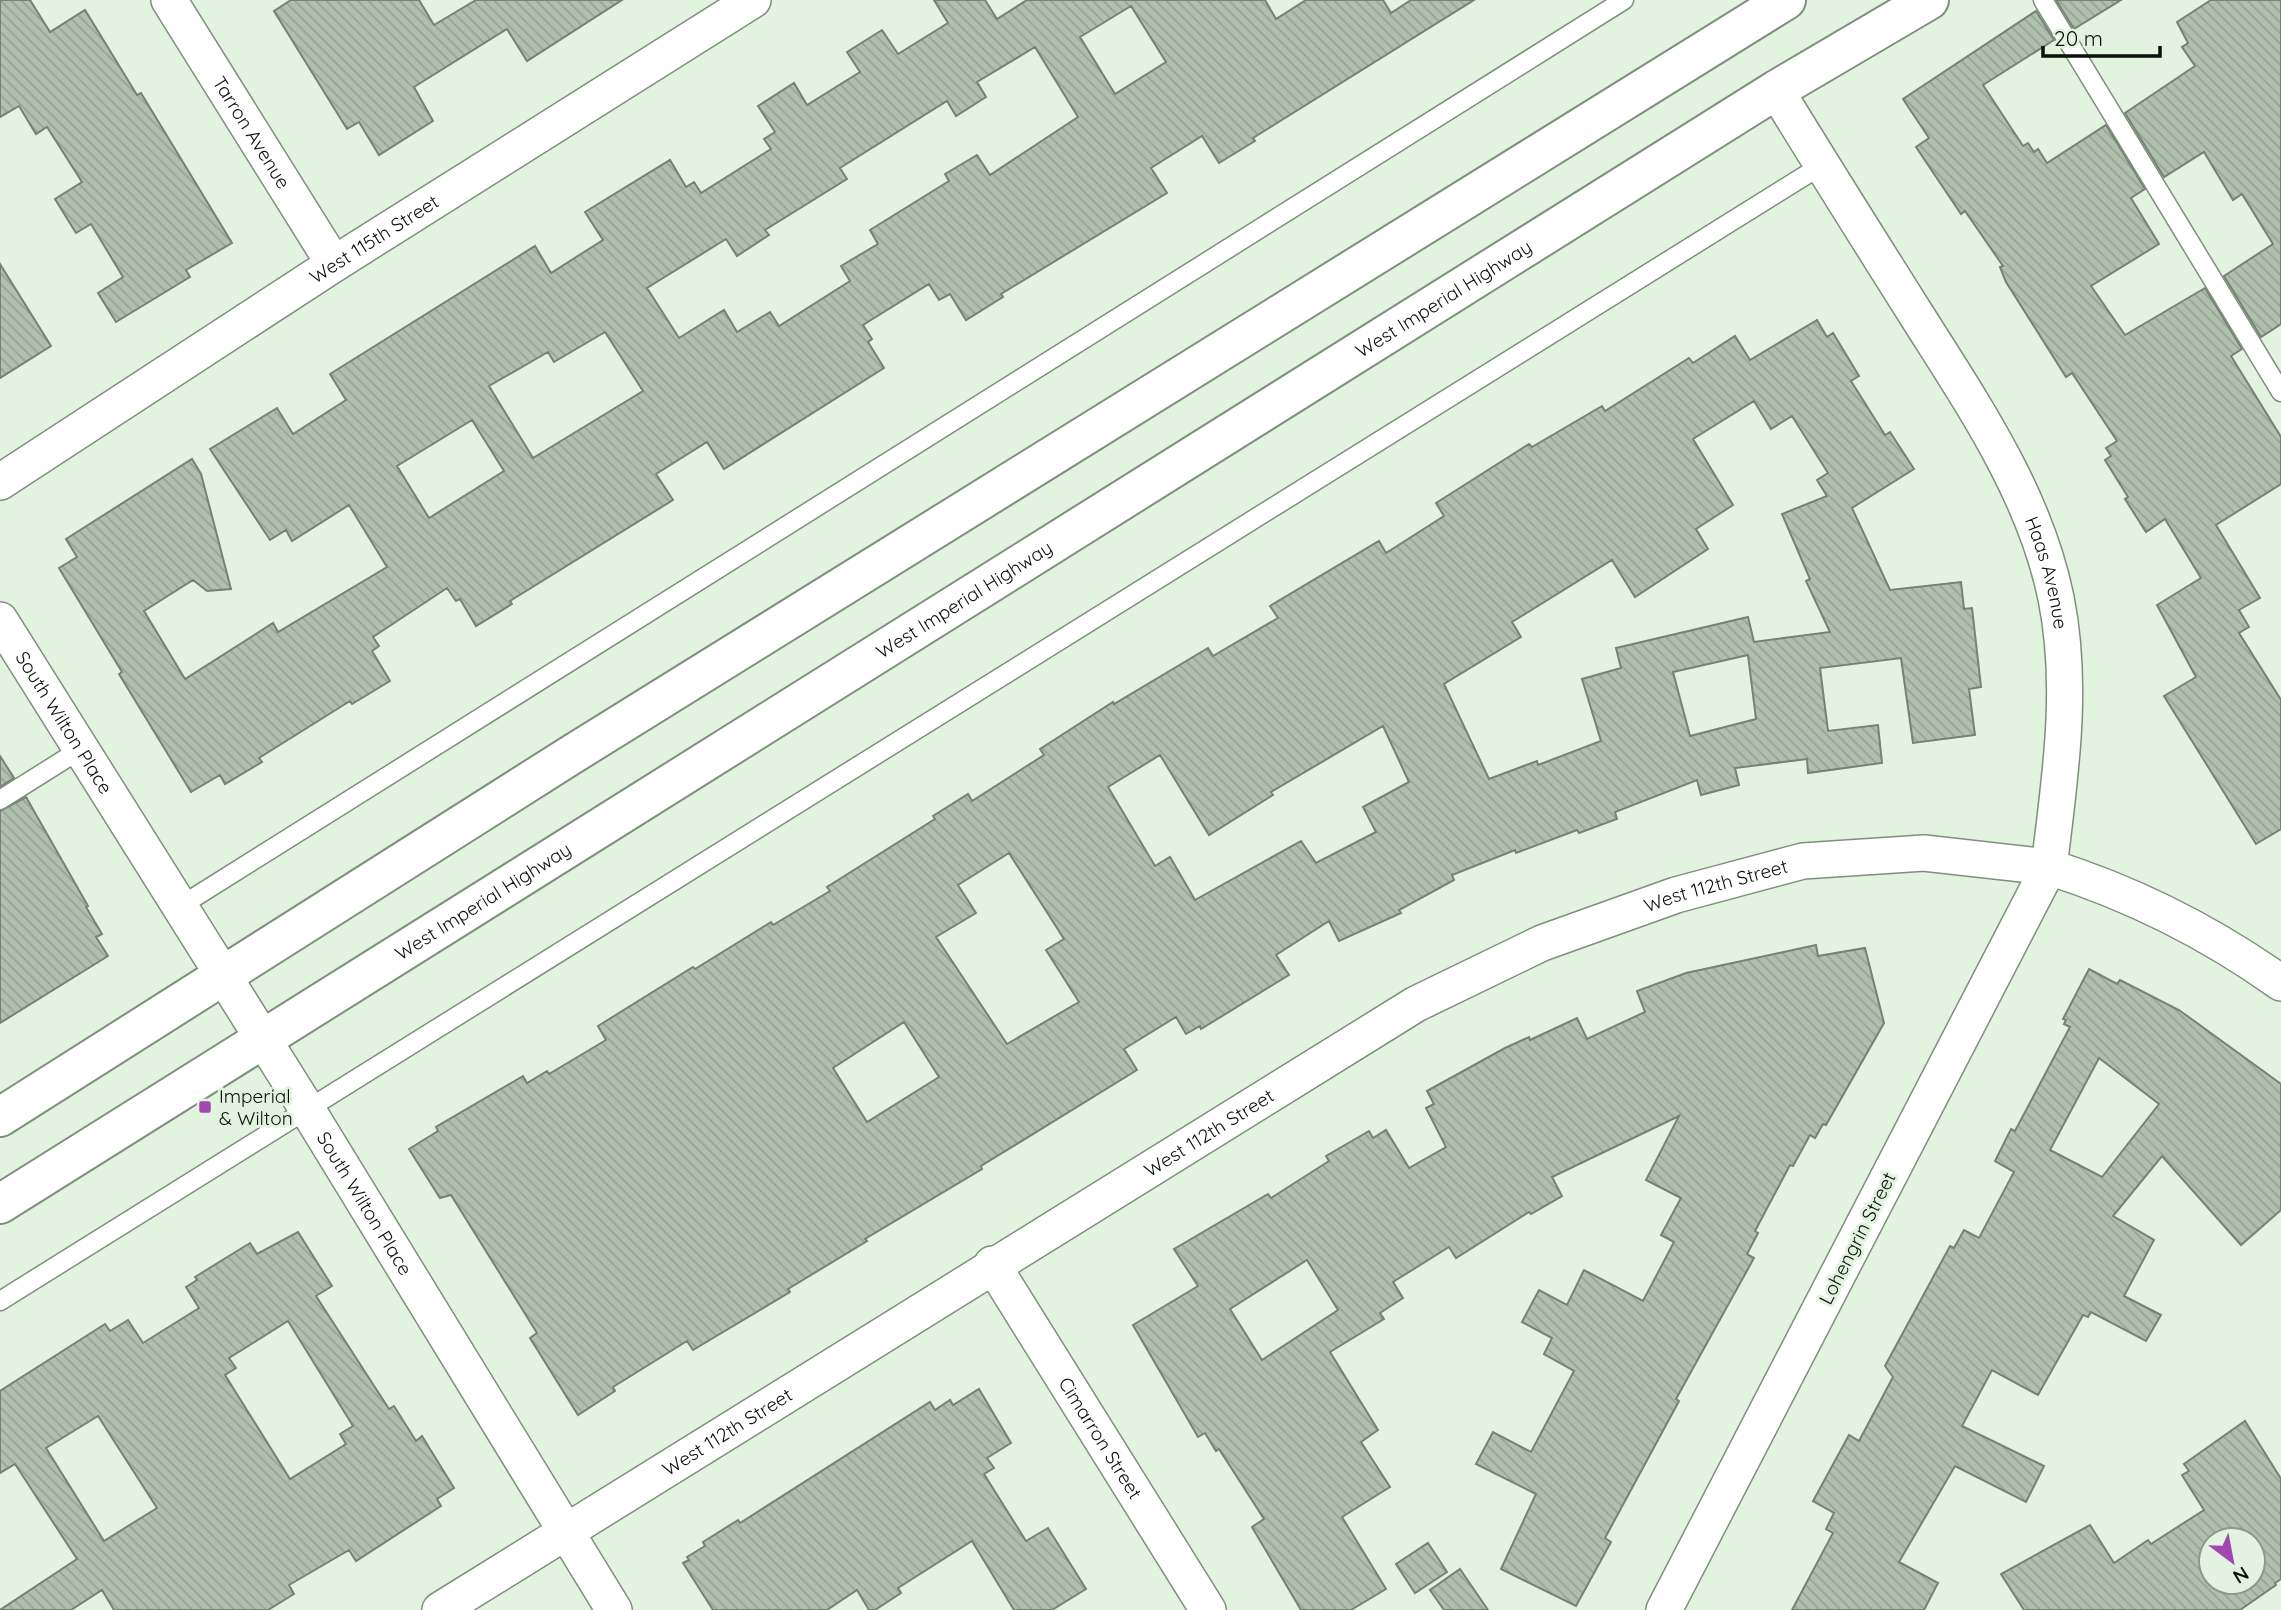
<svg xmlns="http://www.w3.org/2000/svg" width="2281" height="1610" viewBox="0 0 2281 1610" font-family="Quicksand,sans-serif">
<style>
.building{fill:url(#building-back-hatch);stroke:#748372;stroke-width:2;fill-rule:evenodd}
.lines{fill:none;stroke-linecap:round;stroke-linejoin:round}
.lane-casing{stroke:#7f8f7d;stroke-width:21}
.street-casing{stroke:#7f8f7d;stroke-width:38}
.primary-casing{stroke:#7f8f7d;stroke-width:42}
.lane{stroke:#fff;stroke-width:18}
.street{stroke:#fff;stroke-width:35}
.primary{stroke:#fff;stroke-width:38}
.poi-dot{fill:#a247b1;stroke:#e2f3df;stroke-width:2.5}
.labels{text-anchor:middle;stroke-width:6;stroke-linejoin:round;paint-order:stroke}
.street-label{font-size:19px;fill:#0a100a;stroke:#e2f3df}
.poi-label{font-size:19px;fill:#0a100a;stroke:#e2f3df;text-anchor:start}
</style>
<defs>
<pattern id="building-back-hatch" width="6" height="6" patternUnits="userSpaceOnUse" patternTransform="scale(1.75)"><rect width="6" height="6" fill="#b0c0ae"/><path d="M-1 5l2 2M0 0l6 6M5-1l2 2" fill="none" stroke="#96a494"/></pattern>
</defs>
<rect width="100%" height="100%" fill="#e2f3df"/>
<g class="building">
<polygon points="0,0 30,0 50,32 85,10 137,95 141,93 232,243 186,270 190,277 116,322 98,293 123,277 91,224 76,233 55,199 82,182 47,127 36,134 19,106 0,117"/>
<polygon points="291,0 419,0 434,25 476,0 622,0 527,61 507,29 414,87 433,121 379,155 359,122 347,129 274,11"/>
<path d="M934 0H985L997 19 1027 0H1265L1276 19 1306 0H1383L1391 13 1411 0H1474L1253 138 1255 141 1219 163 1202 136 1151 168 1167 193 1001 294 1003 297 966 320 950 294 939 300 929 284 863 325 872 339 868 342 884 368 724 469 707 442 656 474 673 500 510 601 512 604 476 626 460 599 456 601 447 588 373 637 379 646 372 651 390 681 352 704 350 701 259 758 262 762 225 784 220 775 191 792 119 674 122 672 59 568 77 557 66 539 192 459 201 474 231 589 207 591 193 580 144 611 185 679 273 623 278 632 387 567 349 505 292 541 286 530 270 540 210 449 277 408 293 434 346 400 330 374 535 246 551 273 603 240 585 212 670 160 686 187 694 182 701 193 771 149 764 139 775 132 758 106 794 83 807 105 860 72 847 52 882 30 898 54 948 23ZM1131 6 1166 62 1115 94 1080 37ZM1035 47 1078 117 990 175 977 155 945 174 949 181 870 230 878 244 841 266 850 281 779 326 770 312 737 332 724 310 679 338 647 288 726 239 737 256 769 235 765 230 847 179 840 168 947 101 956 116 986 97 977 82ZM605 332 643 391 533 458 489 386 548 352 554 362ZM472 420 504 471 429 518 397 466Z"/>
<polygon points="2056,0 2121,0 2074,29"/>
<polygon points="2211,0 2281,0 2281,324 2261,337 2224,276 2273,244 2242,194 2233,200 2204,152 2164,177 2125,113 2195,66 2182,47 2188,43 2177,22"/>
<polygon points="2036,11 2054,40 1983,85 2023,146 2028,143 2034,152 2038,149 2047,163 2106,125 2145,189 2131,198 2159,244 2091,286 2125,335 2205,288 2242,349 2231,356 2281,437 2281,484 2216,525 2260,598 2239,610 2249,627 2239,633 2281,700 2281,829 2256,844 2164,696 2196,677 2157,605 2201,578 2165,519 2146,532 2125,499 2128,497 2105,460 2111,456 2106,448 2117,441 2072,373 2066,377 2006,282 2000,267 2003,266 1965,211 1961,214 1916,147 1929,138 1903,99"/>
<polygon points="0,264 51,346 0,378"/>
<path d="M1817 320 1827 337 1833 333 1859 376 1851 381 1885 435 1890 432 1914 469 1852 508 1890 590 1961 582 1964 609 1972 608 1981 687 1969 689 1975 735 1913 743 1901 658 1820 668 1828 731 1878 725 1882 763 1808 773 1807 759 1735 768 1739 785 1701 795 1697 780 1615 812 1617 819 1579 833 1577 830 1516 853 1515 850 1452 875 1454 880 1399 910 1401 913 1339 941 1329 921 1276 955 1289 975 1201 1029 1200 1026 1186 1034 1176 1017 1124 1049 1137 1070 981 1166 982 1169 865 1239 867 1241 788 1289 790 1292 693 1350 687 1341 613 1387 615 1391 578 1415 530 1338 537 1333 451 1195 440 1198 409 1149 438 1131 436 1127 523 1076 527 1083 547 1071 549 1074 606 1040 598 1026 693 967 695 969 771 922 773 925 830 891 827 887 935 819 933 816 968 794 972 801 1044 755 1040 749 1113 702 1114 704 1208 648 1213 656 1278 618 1270 606 1379 541 1386 553 1444 516 1436 503 1529 444 1532 447 1602 406 1605 411 1689 358 1693 363 1735 336 1750 360ZM1754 401 1771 429 1792 416 1828 473 1817 480 1827 496 1782 514 1810 579 1806 581 1830 632 1754 642 1748 617 1616 648 1621 668 1582 679 1601 741 1538 765 1537 761 1489 779 1444 684 1521 637 1512 622 1612 560 1635 597 1708 549 1696 529 1733 505 1693 439ZM1748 655 1756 719 1690 736 1673 672ZM1383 726 1409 782 1363 807 1376 832 1316 863 1301 841 1195 900 1170 857 1155 866 1108 787 1160 755 1209 835 1273 795 1271 792ZM1009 853 1064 939 1046 950 1079 1002 1007 1044 936 937 976 913 958 885ZM904 1022 939 1077 867 1122 833 1068Z"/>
<polygon points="0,756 14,778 0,787"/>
<polygon points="26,797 88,906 86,907 102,934 96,937 108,956 0,1023 0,811"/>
<path d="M1816 945 1818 956 1865 948 1884 1023 1826 1125 1823 1124 1815 1138 1810 1135 1793 1166 1790 1165 1755 1231 1758 1233 1747 1254 1754 1258 1676 1399 1679 1401 1605 1538 1611 1542 1576 1606 1501 1569 1536 1494 1476 1464 1493 1432 1531 1452 1574 1371 1544 1354 1552 1338 1522 1322 1539 1290 1567 1305 1584 1270 1643 1301 1674 1242 1661 1235 1681 1198 1646 1180 1679 1116 1552 1177 1562 1196 1531 1214 1529 1212 1456 1258 1449 1247 1393 1282 1403 1298 1380 1313 1384 1319 1330 1352 1378 1430 1361 1442 1390 1487 1342 1517 1386 1589 1351 1610H1301L1252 1527 1264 1519 1219 1449 1216 1451 1205 1433 1198 1437 1133 1325 1198 1286 1174 1249 1268 1194 1271 1198 1329 1161 1326 1156 1369 1131 1373 1138 1386 1130 1409 1168 1446 1147 1426 1108 1434 1104 1427 1091 1505 1048 1529 1037 1530 1040 1577 1018 1587 1039 1645 1012 1637 991 1686 973ZM1307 1260 1338 1310 1262 1360 1230 1309Z"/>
<path d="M2089 969 2117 984 2120 980 2179 1010 2281 1084V1210L2241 1245 2162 1156 2113 1216 2154 1240 2124 1296 2161 1315 2146 1341 2091 1312 2088 1317 2083 1315 2038 1395 1992 1370 1962 1426 2044 1466 2026 1502 1955 1466 1899 1562 1938 1583 1924 1610H1792L1833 1533 1826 1529 1834 1513 1813 1501 1849 1435 1859 1441 1893 1377 1885 1366 1950 1246 1954 1248 1964 1230 1979 1238 2014 1172 1995 1161 2011 1129 2015 1131 2070 1027 2064 1024 2066 1020 2063 1019ZM2099 1058 2159 1104 2102 1177 2050 1150Z"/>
<path d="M298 1232 332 1286 316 1296 389 1409 394 1406 416 1441 422 1436 454 1488 437 1499 441 1506 356 1561 349 1550 289 1585 294 1594 268 1610H114L102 1590 71 1610H0L77 1559 15 1464 0 1473V1391L105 1324 110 1331 128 1320 143 1343 199 1308 186 1287 197 1280 195 1277 250 1243 257 1254ZM288 1321 353 1426 340 1434 346 1444 290 1479 225 1375 236 1368 229 1358ZM98 1416 157 1508 104 1541 46 1448Z"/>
<polygon points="979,1389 1011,1443 987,1458 994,1468 984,1474 1026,1541 1048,1528 1086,1589 1052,1610 1014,1610 972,1541 898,1588 901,1593 875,1610 869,1610 857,1590 827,1610 713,1610 683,1563 689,1560 687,1557 705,1546 703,1542 738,1520 740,1523 930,1402 935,1410 950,1400 953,1405"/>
<path d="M2245 1421 2281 1479V1579L2275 1583 2276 1585 2240 1610H2024L2001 1574 2090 1525 2114 1563 2148 1540 2151 1544 2204 1510 2182 1475 2189 1471 2184 1464ZM2211 1540H2253V1582H2211Z"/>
<polygon points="1428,1543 1447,1572 1415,1593 1396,1564"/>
<polygon points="1460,1569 1488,1610 1444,1610 1430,1590"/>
</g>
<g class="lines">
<defs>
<g id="lane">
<polyline points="2043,0 2281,392"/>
<polyline points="0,800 81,749"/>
<polyline points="179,907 1624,0"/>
<polyline points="0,1301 1822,165"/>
</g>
<g id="street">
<path id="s1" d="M169 0 334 264"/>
<path id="s2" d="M1776 90C1823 167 1871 243 1919 319 1974 406 2035 495 2056 598 2074 687 2060 778 2049 867 2131 893 2211 933 2281 983"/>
<path id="s3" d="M0 482 334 264 753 0"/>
<path id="s4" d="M0 620 307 1109 614 1610"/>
<path id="s5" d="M992 1264 1208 1610"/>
<path id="s6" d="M440 1610 1416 1004 1542 943 1676 895 1803 861 1924 853 2049 867 1664 1610"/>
</g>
<g id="primary">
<polyline points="0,1117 571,755 1786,0"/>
<path id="s7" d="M0 1204 1776 90 1929 0"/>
</g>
</defs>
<use href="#lane" class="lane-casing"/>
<use href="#street" class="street-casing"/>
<use href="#primary" class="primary-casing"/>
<use href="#lane" class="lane"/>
<use href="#street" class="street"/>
<use href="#primary" class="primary"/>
</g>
<rect class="poi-dot" x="198" y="1100" width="14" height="14" rx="3.5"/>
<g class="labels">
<g class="street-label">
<text dy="7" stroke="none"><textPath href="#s1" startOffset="156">Tarron Avenue</textPath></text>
<text dy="7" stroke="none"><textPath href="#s3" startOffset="446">West 115th Street</textPath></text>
<text dy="7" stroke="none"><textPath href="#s7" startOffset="1704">West Imperial Highway</textPath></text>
<text dy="7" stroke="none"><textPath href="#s2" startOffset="556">Haas Avenue</textPath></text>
<text dy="7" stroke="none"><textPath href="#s7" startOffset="1138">West Imperial Highway</textPath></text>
<text dy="7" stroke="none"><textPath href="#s4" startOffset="121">South Wilton Place</textPath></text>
<text dy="7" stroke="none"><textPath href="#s6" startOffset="1472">West 112th Street</textPath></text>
<text dy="7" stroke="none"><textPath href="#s7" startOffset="570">West Imperial Highway</textPath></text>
<text dy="7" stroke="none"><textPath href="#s6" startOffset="905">West 112th Street</textPath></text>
<text dy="7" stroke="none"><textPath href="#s4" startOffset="688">South Wilton Place</textPath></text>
<text transform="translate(1857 1238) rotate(-63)" y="7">Lohengrin Street</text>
<text dy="7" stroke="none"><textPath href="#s6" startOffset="338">West 112th Street</textPath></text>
<text dy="7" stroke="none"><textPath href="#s5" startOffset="205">Cimarron Street</textPath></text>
</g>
<g class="poi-label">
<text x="219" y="1103">Imperial<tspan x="219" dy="22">&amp; Wilton</tspan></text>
</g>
</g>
<g transform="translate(2232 1561) rotate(148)"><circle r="33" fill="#e2f3df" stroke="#8c988a" stroke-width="2"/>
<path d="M0-5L12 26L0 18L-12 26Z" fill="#a247b1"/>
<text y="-10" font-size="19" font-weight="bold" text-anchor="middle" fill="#0a100a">N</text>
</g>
<path d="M2043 46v10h117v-10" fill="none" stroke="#0a100a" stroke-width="3.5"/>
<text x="2054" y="46" font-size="21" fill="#0a100a" stroke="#e2f3df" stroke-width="5" paint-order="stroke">20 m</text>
</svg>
